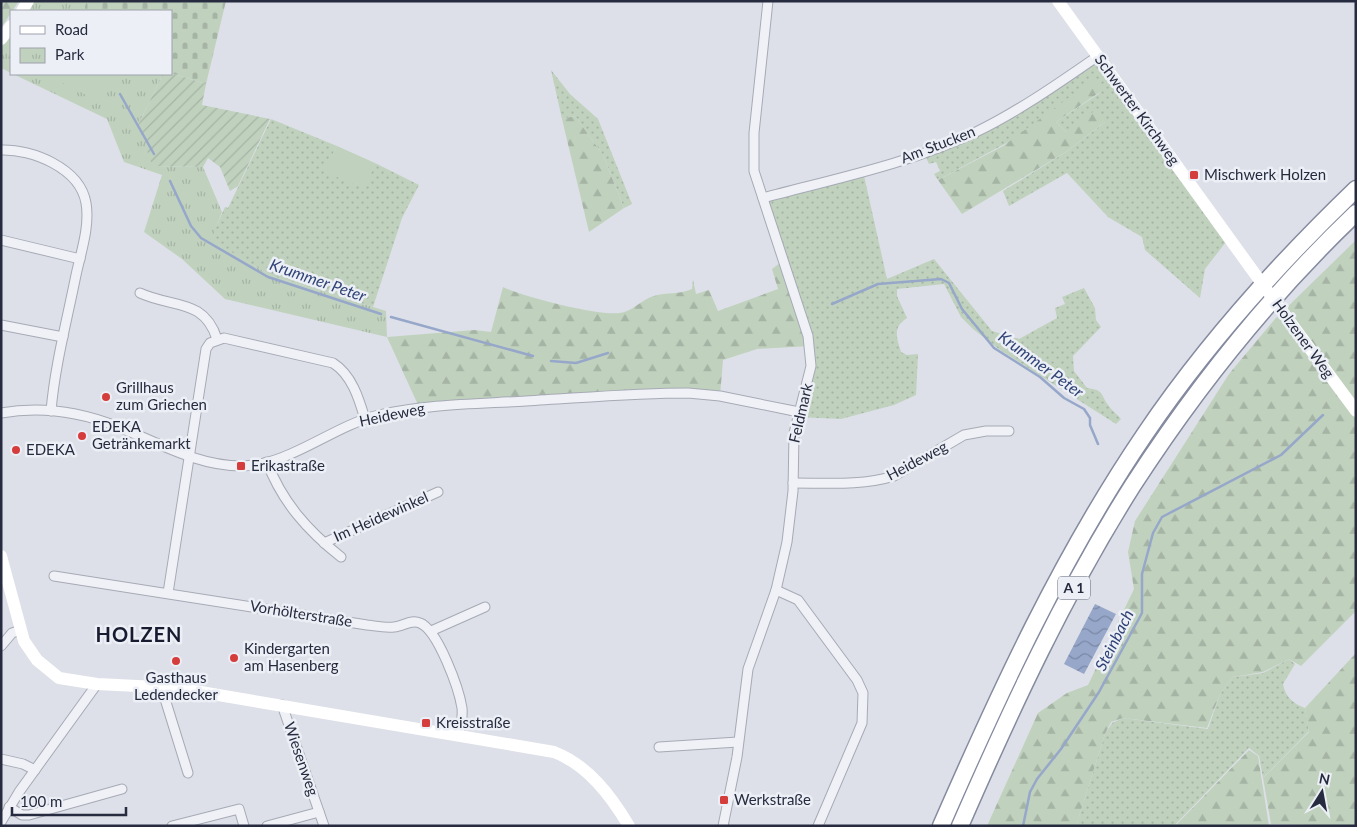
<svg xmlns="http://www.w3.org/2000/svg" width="1357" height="827" viewBox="0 0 1357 827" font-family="Lato,sans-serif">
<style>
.grass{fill:url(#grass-dots)}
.forest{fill:url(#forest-firs)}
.cemetery{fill:url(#cemetery-stones)}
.park{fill:url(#park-tufts)}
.garden{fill:url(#garden-furrows)}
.pitch{fill:#c0d2be}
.water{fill:url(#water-waves)}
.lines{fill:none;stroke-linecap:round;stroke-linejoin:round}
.stream{stroke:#96a7ca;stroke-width:2.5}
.street-casing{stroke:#a6aab5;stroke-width:11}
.highway-casing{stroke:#848a9f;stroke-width:19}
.street{stroke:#f0f1f6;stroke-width:9}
.secondary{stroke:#fff;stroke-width:12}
.highway{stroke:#fff;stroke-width:16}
.secondary-bridge{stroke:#fff;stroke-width:12}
.poi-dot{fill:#d43d3b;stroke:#eceff5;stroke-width:2}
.labels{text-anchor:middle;stroke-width:5;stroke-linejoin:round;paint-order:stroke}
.shield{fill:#eceff5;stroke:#616676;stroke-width:1}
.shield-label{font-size:14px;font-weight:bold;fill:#262b3f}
.street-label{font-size:15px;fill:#262b3f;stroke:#eceff5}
.poi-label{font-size:15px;fill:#262b3f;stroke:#eceff5;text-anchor:start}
.water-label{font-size:16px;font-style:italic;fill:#2e4275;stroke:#eceff5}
.district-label{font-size:20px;font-weight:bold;letter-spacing:1px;fill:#181c30;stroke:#eceff5}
</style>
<defs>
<pattern id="grass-dots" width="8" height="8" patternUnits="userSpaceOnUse" patternTransform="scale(1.25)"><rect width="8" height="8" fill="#c0d2be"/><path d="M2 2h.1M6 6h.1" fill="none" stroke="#a5b4a4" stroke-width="1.8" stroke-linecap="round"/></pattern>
<pattern id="forest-firs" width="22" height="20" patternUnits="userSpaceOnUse" patternTransform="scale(1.25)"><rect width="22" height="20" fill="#c0d2be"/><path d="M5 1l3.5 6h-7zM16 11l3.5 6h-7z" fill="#a5b4a4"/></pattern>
<pattern id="cemetery-stones" width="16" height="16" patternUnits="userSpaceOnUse" patternTransform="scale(1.25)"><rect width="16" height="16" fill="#c0d2be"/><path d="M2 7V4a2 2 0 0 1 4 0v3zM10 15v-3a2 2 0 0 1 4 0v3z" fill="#a5b4a4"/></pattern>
<pattern id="park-tufts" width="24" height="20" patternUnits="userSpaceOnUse" patternTransform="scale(1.25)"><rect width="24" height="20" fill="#c0d2be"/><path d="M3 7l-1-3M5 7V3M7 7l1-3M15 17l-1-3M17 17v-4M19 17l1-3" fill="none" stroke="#a5b4a4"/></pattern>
<pattern id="garden-furrows" width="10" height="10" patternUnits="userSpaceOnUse" patternTransform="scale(1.25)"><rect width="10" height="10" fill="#c0d2be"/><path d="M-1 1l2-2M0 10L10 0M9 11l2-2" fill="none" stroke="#a5b4a4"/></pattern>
<pattern id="water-waves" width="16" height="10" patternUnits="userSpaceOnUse" patternTransform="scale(1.25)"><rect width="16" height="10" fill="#96a7ca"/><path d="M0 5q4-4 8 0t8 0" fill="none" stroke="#7a88a5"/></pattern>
</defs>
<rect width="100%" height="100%" fill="#dde0e8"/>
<g class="grass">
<polygon points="1098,56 1229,238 1205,269 1200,298 1145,250 1142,237 1108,217 1067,173 1009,206 1003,191 1066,152 1105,122 1066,132 1056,122 1103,91 938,180 934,174 940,171 936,162 929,164 924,153 976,131"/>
<polygon points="551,70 570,94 598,119 632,204 624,208 603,155 575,116 562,119"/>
<polygon points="271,119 337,146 324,171 364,188 375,163 419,185 402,218 373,307 272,276 210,240 225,207 228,208"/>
<path d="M863 171 887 279 934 259 992 331 1019 339 1057 318 1055 308 1065 304 1062 297 1084 288 1095 308 1096 320 1101 327 1073 356 1074 371 1087 388C1105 390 1100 395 1109 406 1112 411 1117 414 1121 419L1116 424 1000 350 973 329 961 317 944 284 897 289V296L907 318C893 327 896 336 901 352L907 355 918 354 916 395 894 405 841 419 798 417 811 366 763 198Z"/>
<path d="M1289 659 1295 664 1283 684C1285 697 1294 704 1305 708L1309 731 1263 778 1259 756 1249 748 1174 826H1076L1105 734 1112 723 1123 718 1208 729 1220 694 1233 677 1263 673Z"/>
</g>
<g class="forest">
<polygon points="1,1 19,1 1,28"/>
<polygon points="1094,79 1103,90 1056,122 1066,132 1097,109 1106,121 1066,152 962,214 938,180 1003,146"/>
<polygon points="575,116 603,155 624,208 589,232 562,119"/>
<polygon points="1356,240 1356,611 1301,666 1289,659 1263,672 1233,677 1220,694 1207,728 1123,718 1111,722 1105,734 1076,826 987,826 1038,713 1067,693 1088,685 1134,589 1128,552 1135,521 1229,374 1275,319"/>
<path d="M780 263 810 346 757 349 723 360 720 396 688 393 419 407 387 337 475 330 491 332 503 287C524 297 599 316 620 313 632 312 642 299 654 296 667 292 679 295 692 289L693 280 696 294 709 290 718 311 778 289 772 269Z"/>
<polygon points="1356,653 1356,826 1271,824 1263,778 1309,732 1305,708"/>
<polygon points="1249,750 1258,756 1269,826 1175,826"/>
</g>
<polygon class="cemetery" points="86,1 226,1 206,84 171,73 171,11 84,11"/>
<g class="park">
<polygon points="33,1 86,1 84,11 27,11"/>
<polygon points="11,34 11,73 1,68 1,47"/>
<polygon points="13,74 163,74 138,125 156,166 203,167 222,212 211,240 272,276 386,311 387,337 225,299 182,259 144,232 162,175 124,162 107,119"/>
</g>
<polygon class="garden" points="171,73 206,84 202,105 270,119 238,186 230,191 220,167 208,158 203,167 156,166 151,162 138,125 163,74"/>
<g class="pitch">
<polygon points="55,74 114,74 100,102 53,78"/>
<polygon points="337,146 375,163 365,189 323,171"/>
</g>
<polygon class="water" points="1095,604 1116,614 1084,674 1064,664"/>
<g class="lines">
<g class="stream">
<polyline points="120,94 154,154"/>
<polyline points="170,181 191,226 201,238 268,277 381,314"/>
<polyline points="832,304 878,284 941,279 949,283 962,309 994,348 1040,377 1064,398 1084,409 1090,418 1090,425 1098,444"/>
<polyline points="391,317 533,356"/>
<polyline points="551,361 576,363 608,353"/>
<polyline points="1023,826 1030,792 1037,779 1061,749 1099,692 1142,613 1142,574 1153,533 1162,517 1281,455 1323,415"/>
</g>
<defs>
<g id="street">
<path d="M1 150C32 149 80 168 86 203 90 226 81 252 76 275 67 320 55 365 51 411"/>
<path d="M763 198C834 179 909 164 976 132 1019 111 1059 83 1098 56"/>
<polyline points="1,240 80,259"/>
<path d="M140 293C172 308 204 298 217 339"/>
<polyline points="1,325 63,337"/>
<path d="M1 413C40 406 80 412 116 426 157 442 197 466 242 466 291 465 332 426 379 415 427 404 476 404 526 401 580 398 634 393 688 393L720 396 799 412"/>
<path d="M267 462C282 502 308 531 341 557"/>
<path d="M793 483C827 483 862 486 894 476L964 435 986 431H1009"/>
<polyline points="324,543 438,492"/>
<path d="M54 576 367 625C376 626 385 628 394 627 404 626 411 619 420 623 438 630 459 689 462 708 463 717 461 726 459 735"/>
<polyline points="776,590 798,600 857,680 863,693 862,723 818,826"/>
<path d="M168 593 206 349 210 343 224 338 333 363C352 375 359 399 365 419"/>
<polyline points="431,631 485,607"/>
<polyline points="1,646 12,633 21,630"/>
<polyline points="161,686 188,773"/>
<polyline points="282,705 324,826"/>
<polyline points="659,747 738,742"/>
<polyline points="1,759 23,764 35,770"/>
<polyline points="9,807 22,815 29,815 122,789"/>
<polyline points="1,822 19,792 97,684"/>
<polyline points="172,826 239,809 244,826"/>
<polyline points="267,826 319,812"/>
<polyline points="723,826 737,757 748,669 776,590 787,542 793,491 794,433 811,366 808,336 754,171 754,133 768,1"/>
</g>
<g id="highway">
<path d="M941 826C1000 691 1062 556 1145 434 1206 344 1278 264 1356 189"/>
<path d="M960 826C1011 709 1065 592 1133 485 1197 386 1271 294 1356 213"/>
</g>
</defs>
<use href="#street" class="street-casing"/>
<use href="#highway" class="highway-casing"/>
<use href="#street" class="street"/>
<g class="secondary">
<polyline points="1058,1 1250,267"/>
<polyline points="22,11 28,1"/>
<polyline points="1,39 11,26"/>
<polyline points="1285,315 1356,411"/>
<path d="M1 556 24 641 37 660 59 678 97 684 177 688 554 752C588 765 611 796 629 826"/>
</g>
<use href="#highway" class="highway"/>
<polyline class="secondary-bridge" points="1250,267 1285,315"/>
</g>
<g class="poi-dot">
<rect x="1189" y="170" width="10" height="10" rx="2.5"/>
<circle cx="106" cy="397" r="5"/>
<circle cx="82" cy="436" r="5"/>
<circle cx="16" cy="450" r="5"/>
<rect x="236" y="461" width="10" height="10" rx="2.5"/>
<circle cx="234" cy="658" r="5"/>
<circle cx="176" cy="661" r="5"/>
<rect x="421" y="718" width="10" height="10" rx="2.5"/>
<rect x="719" y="795" width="10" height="10" rx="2.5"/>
</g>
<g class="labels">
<rect class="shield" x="1058" y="576.5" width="32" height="23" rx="4"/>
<g class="shield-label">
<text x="1074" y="593">A 1</text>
</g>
<g class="street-label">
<text transform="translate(1137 110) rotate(54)" y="5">Schwerter Kirchweg</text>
<text transform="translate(938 145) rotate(-21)" y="5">Am Stucken</text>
<text transform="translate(1303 339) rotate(54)" y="5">Holzener Weg</text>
<text transform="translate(801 413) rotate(-77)" y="5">Feldmark</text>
<text transform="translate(392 415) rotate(-12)" y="5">Heideweg</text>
<text transform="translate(917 461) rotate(-28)" y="5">Heideweg</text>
<text transform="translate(381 517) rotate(-24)" y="5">Im Heidewinkel</text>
<text transform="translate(301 614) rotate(9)" y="5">Vorhölterstraße</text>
<text transform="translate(301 759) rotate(71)" y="5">Wiesenweg</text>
</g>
<g class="poi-label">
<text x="1204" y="180">Mischwerk Holzen</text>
<text x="116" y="393">Grillhaus<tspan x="116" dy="17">zum Griechen</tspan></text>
<text x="92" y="432">EDEKA<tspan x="92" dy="17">Getränkemarkt</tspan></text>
<text x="26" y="455">EDEKA</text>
<text x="251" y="471">Erikastraße</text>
<text x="244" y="654">Kindergarten<tspan x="244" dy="17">am Hasenberg</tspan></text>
<text x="176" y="683" text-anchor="middle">Gasthaus<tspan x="176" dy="17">Ledendecker</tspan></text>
<text x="436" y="728">Kreisstraße</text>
<text x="734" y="805">Werkstraße</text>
</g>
<g class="water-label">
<text transform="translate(318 280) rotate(19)" y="6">Krummer Peter</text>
<text transform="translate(1041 364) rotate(36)" y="6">Krummer Peter</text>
<text transform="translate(1114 640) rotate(-63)" y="6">Steinbach</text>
</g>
<g class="district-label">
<text x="139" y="642">HOLZEN</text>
</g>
</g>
<rect width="1357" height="827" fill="none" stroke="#262b3f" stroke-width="5"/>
<rect x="10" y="10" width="162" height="65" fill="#eceff5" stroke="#9da1ac"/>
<rect x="20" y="26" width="25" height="8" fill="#ffffff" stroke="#9da1ac"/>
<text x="55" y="35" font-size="15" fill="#262b3f">Road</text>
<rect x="20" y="48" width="25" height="15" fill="url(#park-tufts)" stroke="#9da1ac"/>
<text x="55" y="60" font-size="15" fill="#262b3f">Park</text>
<g transform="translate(1322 792) rotate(11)" stroke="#eceff5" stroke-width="4" paint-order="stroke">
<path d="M0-4L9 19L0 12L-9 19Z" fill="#262b3f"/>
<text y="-8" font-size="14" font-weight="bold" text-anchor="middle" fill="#262b3f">N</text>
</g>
<path d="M12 807v8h114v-8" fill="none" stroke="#262b3f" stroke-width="2.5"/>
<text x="20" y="807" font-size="15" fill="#262b3f" stroke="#eceff5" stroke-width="4" paint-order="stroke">100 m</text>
</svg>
